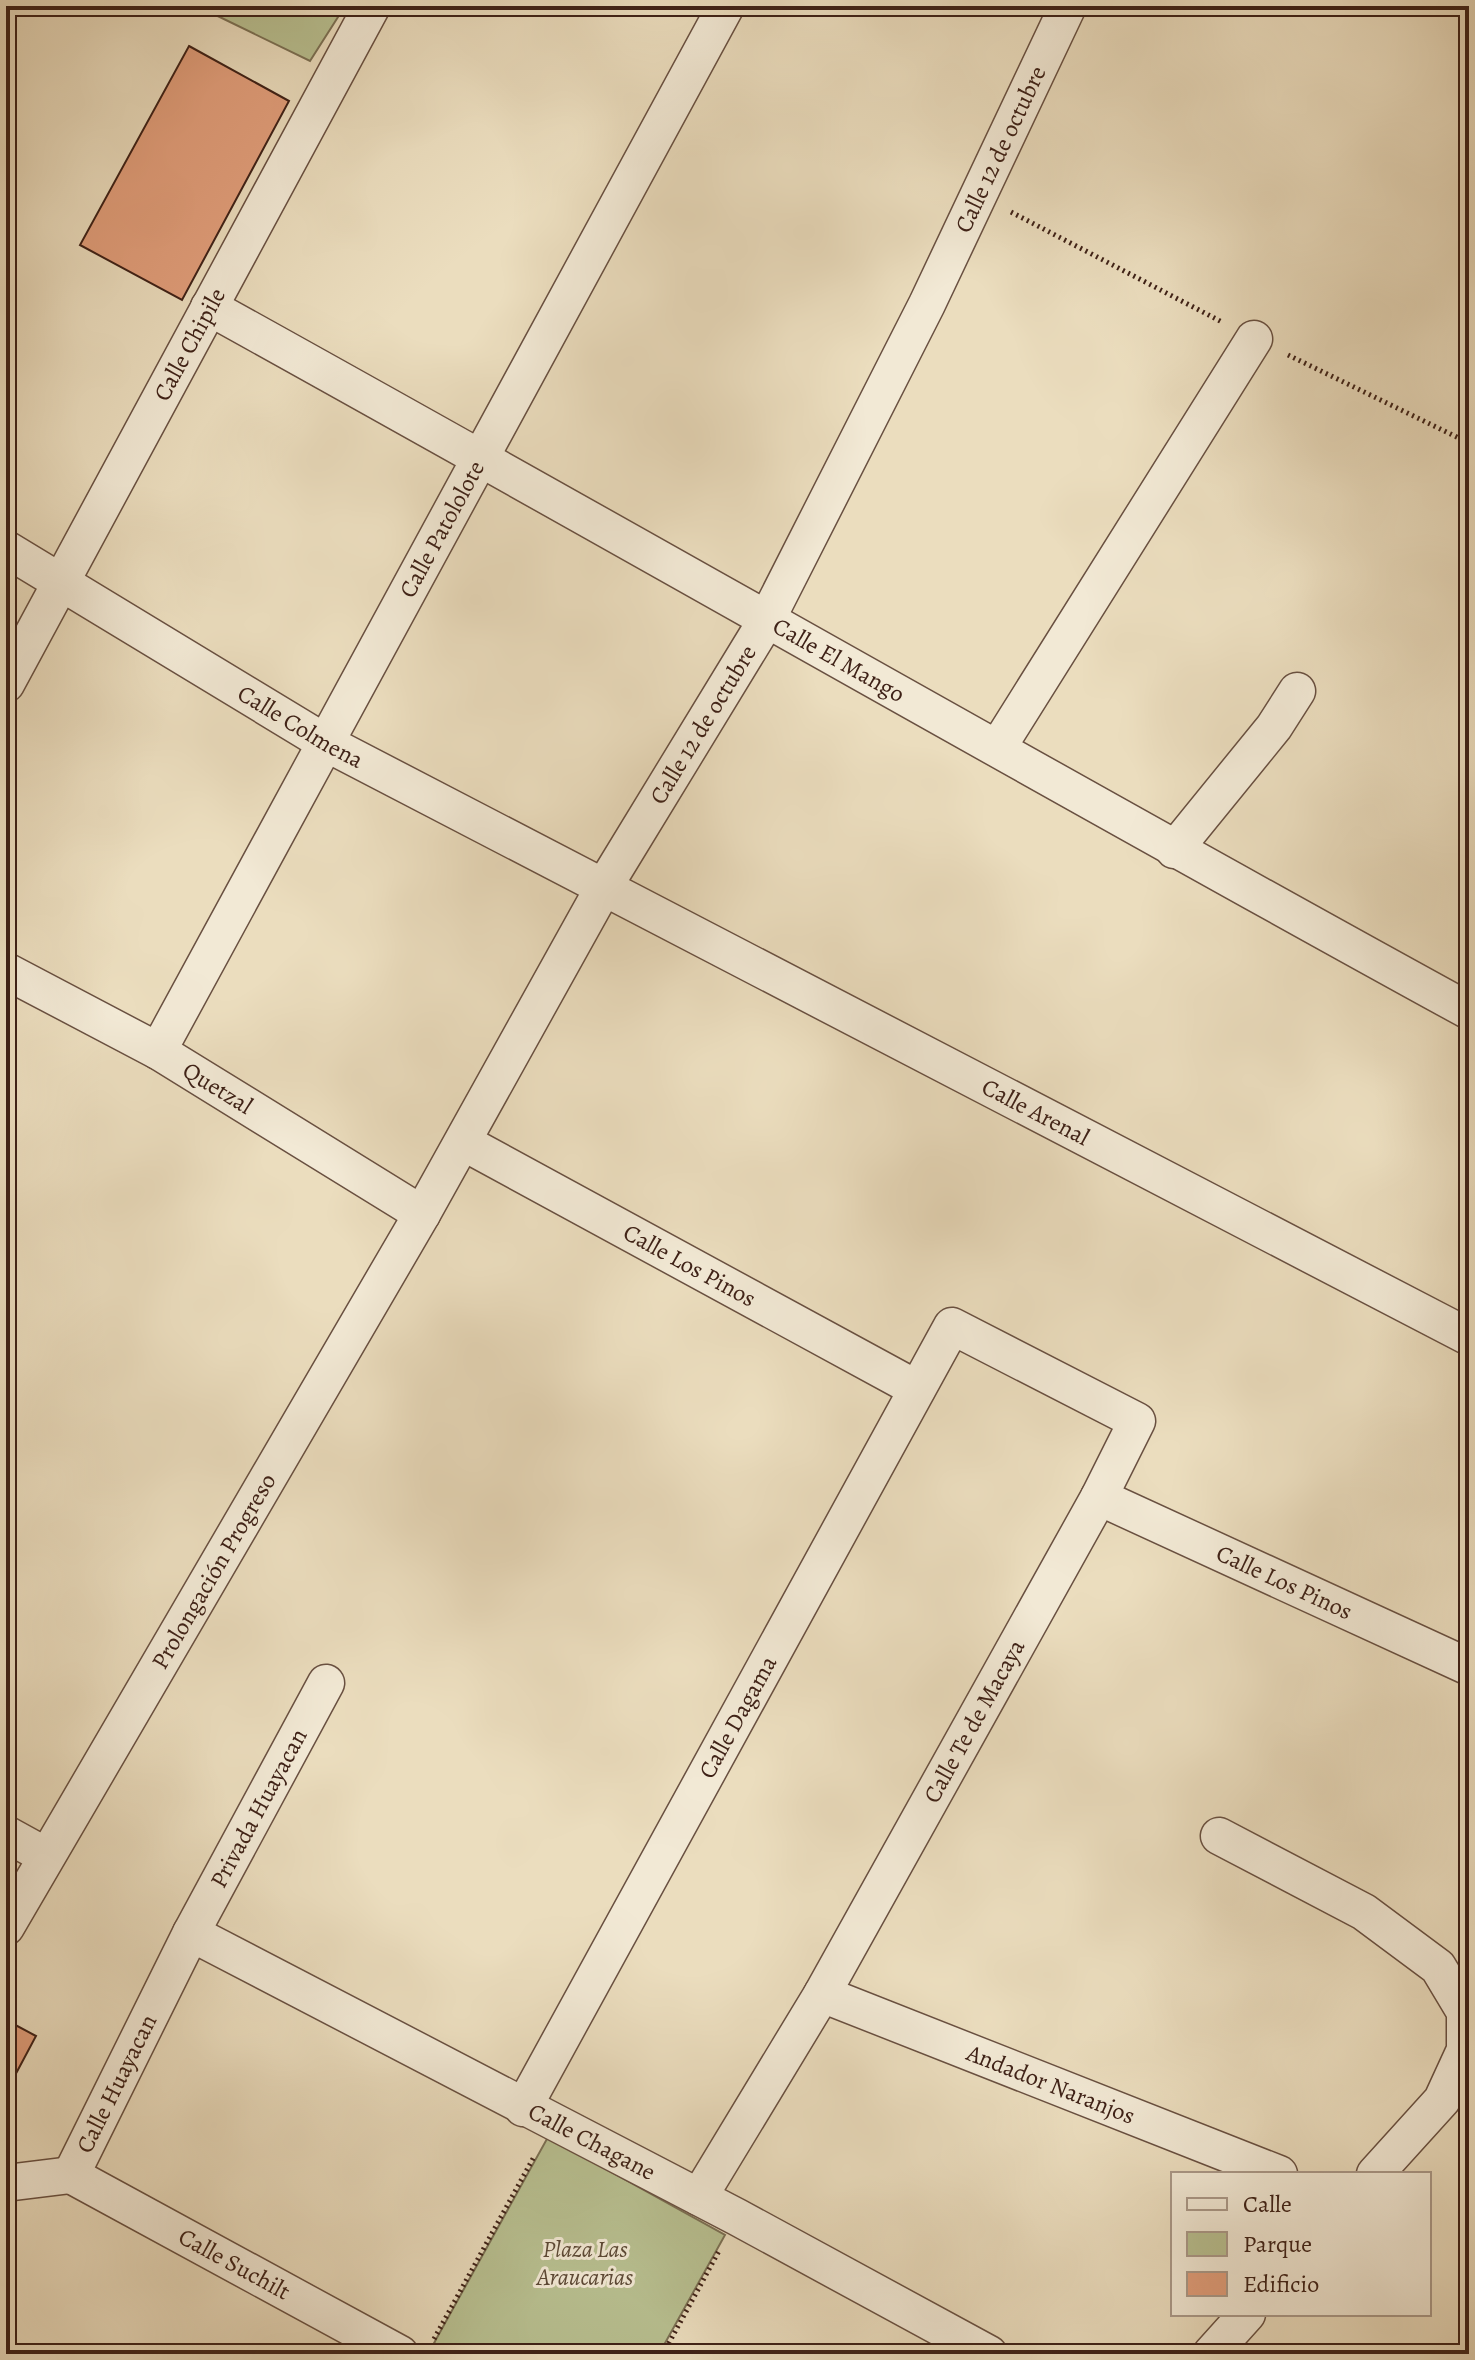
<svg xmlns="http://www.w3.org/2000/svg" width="1475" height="2360" viewBox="0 0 1475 2360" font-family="Alegreya,serif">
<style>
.green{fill:#b8c091;stroke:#7b7054;stroke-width:2}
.building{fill:#e19e7b;stroke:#3e2117;stroke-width:2}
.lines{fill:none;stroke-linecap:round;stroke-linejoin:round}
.street-casing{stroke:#695041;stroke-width:39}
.path{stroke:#3e2117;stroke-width:5;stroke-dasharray:2 4;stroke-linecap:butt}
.street{stroke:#f2e9d5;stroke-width:36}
.labels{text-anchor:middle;stroke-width:6;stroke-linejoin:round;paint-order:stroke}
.street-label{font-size:24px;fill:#3e2117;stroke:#f2e9d5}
.park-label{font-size:24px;font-style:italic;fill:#5c4936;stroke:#f2e9d5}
</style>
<rect width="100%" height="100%" fill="#ebddbe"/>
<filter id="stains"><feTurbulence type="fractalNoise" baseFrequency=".0025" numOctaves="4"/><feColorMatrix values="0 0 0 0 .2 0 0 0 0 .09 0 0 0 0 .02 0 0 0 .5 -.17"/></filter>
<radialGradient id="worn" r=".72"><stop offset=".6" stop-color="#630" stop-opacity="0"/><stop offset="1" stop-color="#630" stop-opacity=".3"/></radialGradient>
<g class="green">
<polygon points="197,6 345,6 310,61"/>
<polygon points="548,2137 725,2235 659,2354 454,2354 434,2343"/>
</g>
<g class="building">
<polygon points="189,46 289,101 182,300 80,245"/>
<polygon points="6,266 10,268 16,297 6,317"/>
<polygon points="6,2020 36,2036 12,2081 6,2077"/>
</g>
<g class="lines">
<defs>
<g id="street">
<path id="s1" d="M209 307C630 540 1047 780 1469 1011"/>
<path id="s2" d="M6 549 326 743 1469 1337"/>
<path id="s3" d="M6 684 372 6"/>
<polyline points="998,747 1254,339"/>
<polyline points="1174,850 1274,727 1297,691"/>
<path id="s4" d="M6 971 158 1051 422 1214"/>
<path id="s5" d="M158 1051 726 6"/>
<path id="s6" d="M463 1142 917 1389"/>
<path id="s7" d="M1099 1497 1469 1667"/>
<polyline points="6,1834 46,1856"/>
<polyline points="1219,1836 1364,1912 1438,1967 1465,2012 1465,2050 1442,2100 1375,2174"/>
<path id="s8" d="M6 1927 422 1214 605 885 766 621 927 304 1068 6"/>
<path id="s9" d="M191 1933 737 2217 989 2354"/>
<path id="s10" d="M822 1994 1279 2174"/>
<path id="s11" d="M523 2108 952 1326 1137 1421 1099 1497 822 1994 699 2197"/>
<path id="s12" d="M71 2175 191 1933 326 1683"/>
<path id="s13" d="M71 2175 400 2354"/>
<polyline points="6,2183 71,2175"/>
<polyline points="1211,2354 1247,2314"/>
</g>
</defs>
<use href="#street" class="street-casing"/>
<g class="path">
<polyline points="1011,212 1222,322"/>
<polyline points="1288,355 1469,443"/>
<polyline points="434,2339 535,2155"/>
<polyline points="663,2354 720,2249"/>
</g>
<use href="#street" class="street"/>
</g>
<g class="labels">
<g class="street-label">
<text dy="8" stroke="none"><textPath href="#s8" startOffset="2038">Calle 12 de octubre</textPath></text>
<text dy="8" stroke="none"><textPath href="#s3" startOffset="386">Calle Chipile</textPath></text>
<text dy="8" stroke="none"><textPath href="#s5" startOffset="594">Calle Patololote</textPath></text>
<text dy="8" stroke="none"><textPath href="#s1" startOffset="722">Calle El Mango</textPath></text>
<text dy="8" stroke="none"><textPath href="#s8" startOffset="1390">Calle 12 de octubre</textPath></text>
<text dy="8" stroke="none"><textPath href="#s2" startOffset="344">Calle Colmena</textPath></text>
<text dy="8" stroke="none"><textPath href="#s4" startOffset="242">Quetzal</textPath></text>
<text dy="8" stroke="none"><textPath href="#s2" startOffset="1174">Calle Arenal</textPath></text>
<text dy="8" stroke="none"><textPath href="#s6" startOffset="258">Calle Los Pinos</textPath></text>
<text dy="8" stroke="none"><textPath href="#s8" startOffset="412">Prolongación Progreso</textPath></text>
<text dy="8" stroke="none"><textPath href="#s7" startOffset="204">Calle Los Pinos</textPath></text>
<text dy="8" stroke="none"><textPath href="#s11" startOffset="446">Calle Dagama</textPath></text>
<text transform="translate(974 1721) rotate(-61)" y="8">Calle Te de Macaya</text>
<text dy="8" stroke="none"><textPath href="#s12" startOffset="412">Privada Huayacan</textPath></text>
<text dy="8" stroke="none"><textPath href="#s10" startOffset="246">Andador Naranjos</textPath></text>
<text dy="8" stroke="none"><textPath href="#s12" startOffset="102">Calle Huayacan</textPath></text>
<text dy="8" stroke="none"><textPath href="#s9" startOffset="452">Calle Chagane</textPath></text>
<text dy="8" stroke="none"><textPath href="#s13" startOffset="186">Calle Suchilt</textPath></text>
</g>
<g class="park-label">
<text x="585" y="2257">Plaza Las<tspan x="585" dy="28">Araucarias</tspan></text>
</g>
</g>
<rect width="1475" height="2360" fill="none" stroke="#ebddbe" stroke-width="32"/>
<rect x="8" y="8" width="1459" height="2344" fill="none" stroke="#3e2117" stroke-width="4"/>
<rect x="16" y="16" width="1443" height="2328" fill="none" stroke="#3e2117" stroke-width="2"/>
<rect x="1171" y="2172" width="260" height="144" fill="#f2e9d5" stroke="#aa9989" stroke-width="2"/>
<rect x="1187" y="2198" width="40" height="12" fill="#f2e9d5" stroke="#aa9989" stroke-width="2"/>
<text x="1243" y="2212" font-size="24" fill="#3e2117">Calle</text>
<rect x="1187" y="2232" width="40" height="24" fill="#b8c091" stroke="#aa9989" stroke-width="2"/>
<text x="1243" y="2252" font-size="24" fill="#3e2117">Parque</text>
<rect x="1187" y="2272" width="40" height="24" fill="#e19e7b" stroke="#aa9989" stroke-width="2"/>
<text x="1243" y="2292" font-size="24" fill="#3e2117">Edificio</text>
<rect width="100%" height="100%" filter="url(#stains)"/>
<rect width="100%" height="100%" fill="url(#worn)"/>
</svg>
